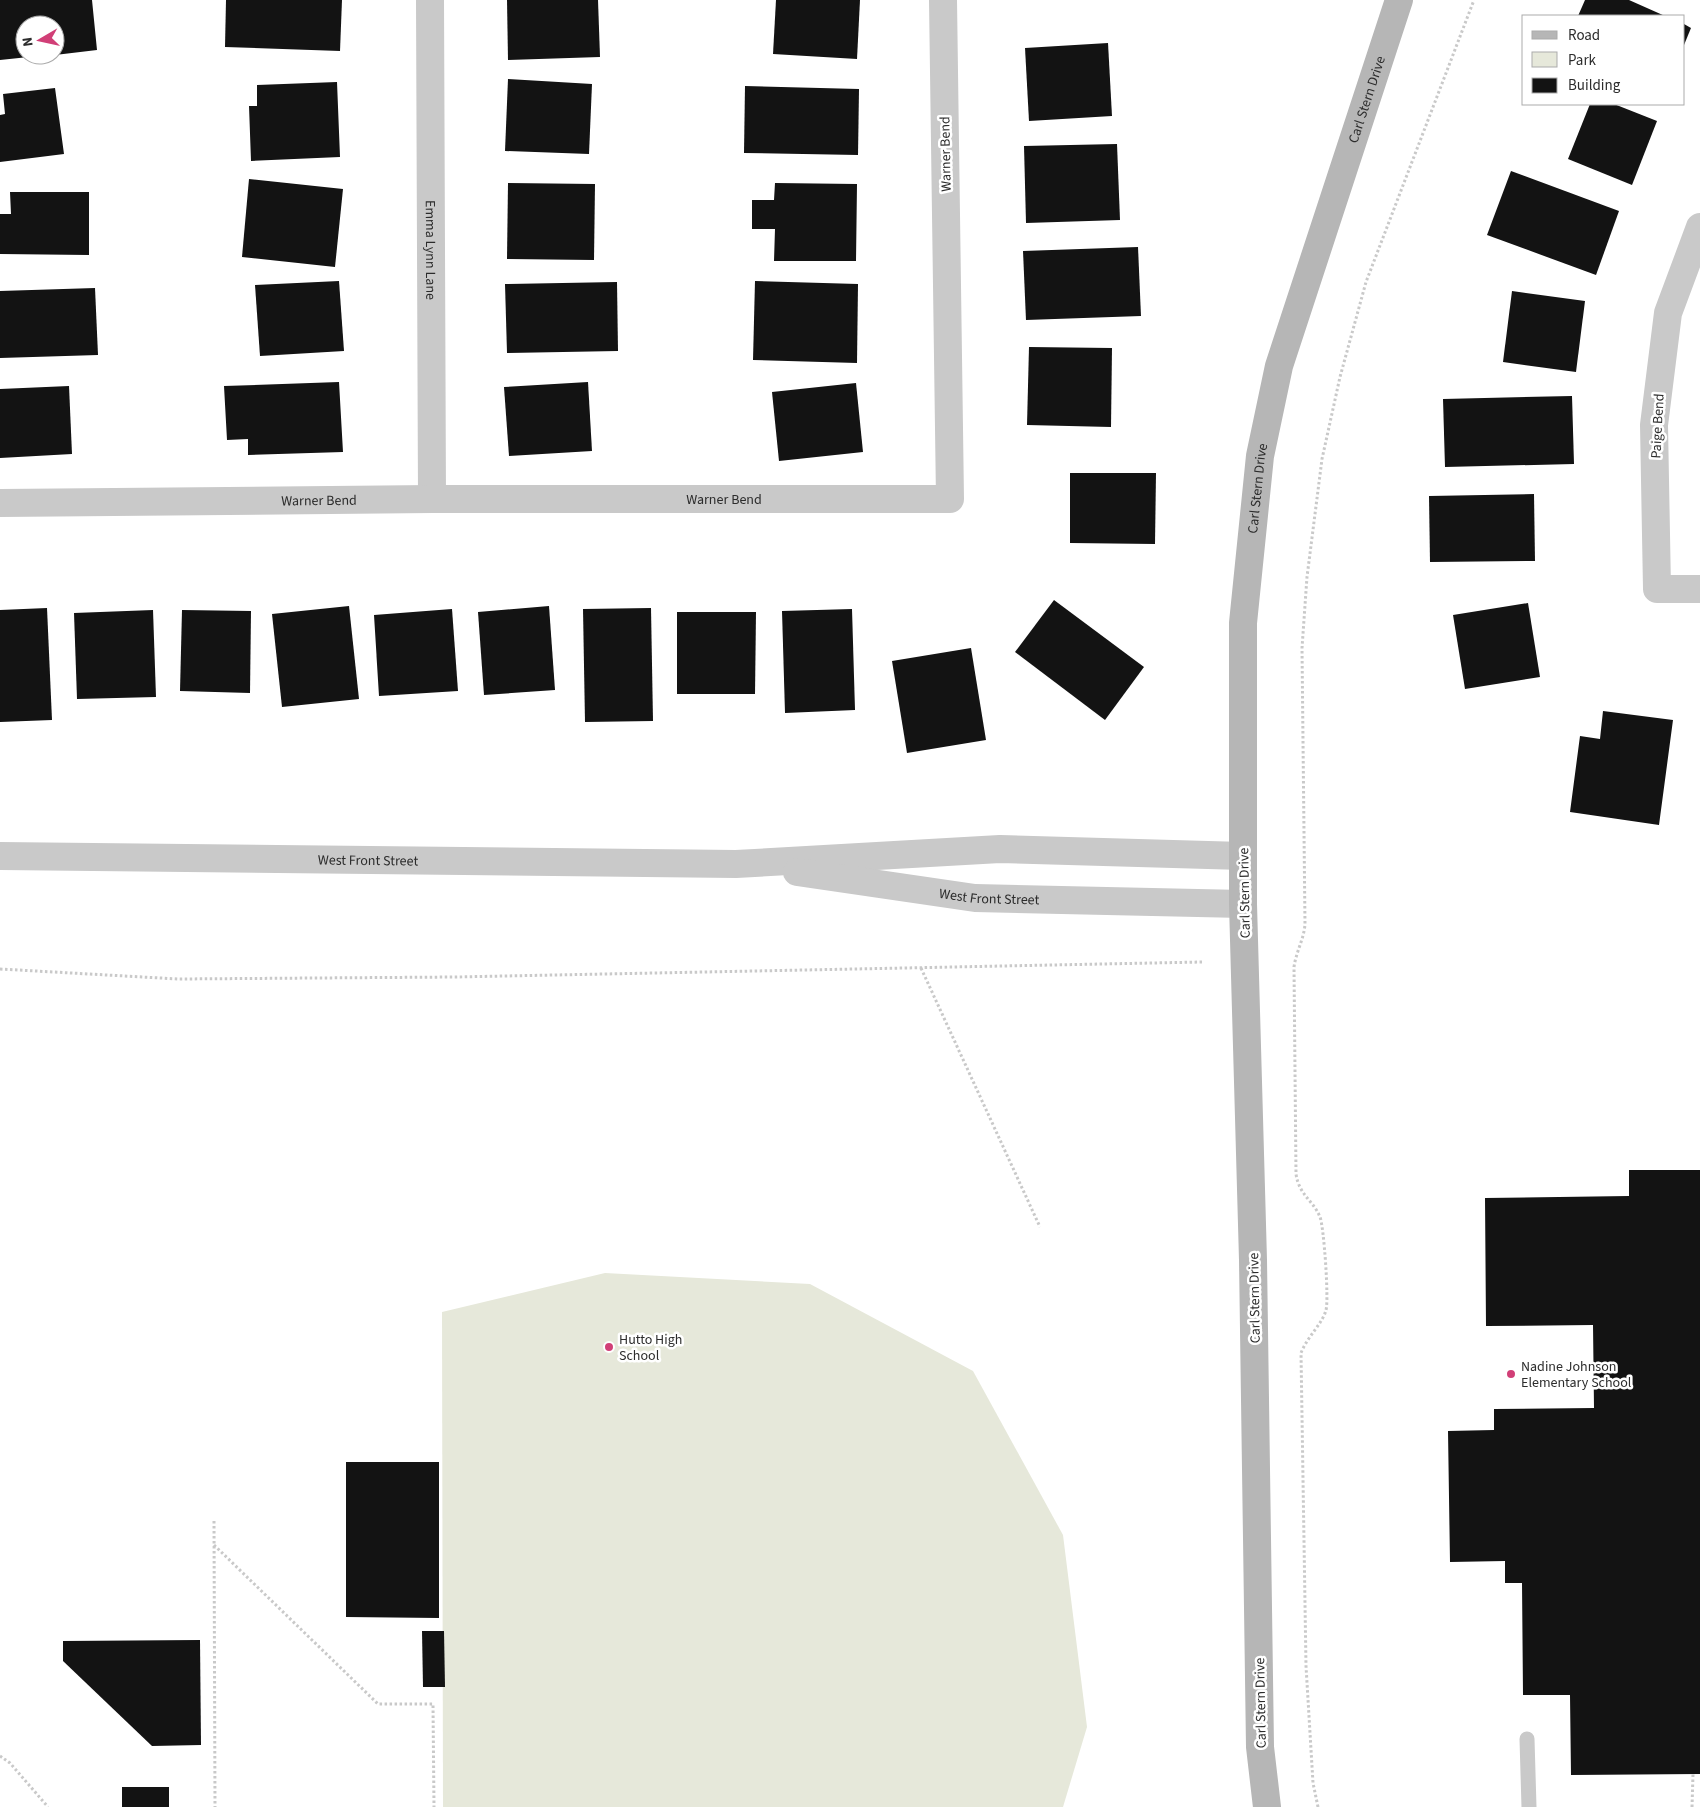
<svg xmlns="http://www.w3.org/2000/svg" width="1700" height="1807" viewBox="0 0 1700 1807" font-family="'Source Sans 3',sans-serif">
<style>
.green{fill:#e6e8da}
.building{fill:#131313}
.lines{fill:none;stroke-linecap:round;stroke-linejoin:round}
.path{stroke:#c9c9c9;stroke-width:3;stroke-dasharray:2.5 2.5;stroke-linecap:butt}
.lane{stroke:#c9c9c9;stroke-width:15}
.street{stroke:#c9c9c9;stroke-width:28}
.secondary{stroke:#b6b6b6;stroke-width:28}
.poi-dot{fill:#d13f77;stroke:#fff;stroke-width:2}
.labels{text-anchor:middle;stroke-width:5;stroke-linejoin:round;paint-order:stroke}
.street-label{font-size:14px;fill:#2c2c2c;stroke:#fff}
.poi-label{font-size:14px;fill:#2c2c2c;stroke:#fff;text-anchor:start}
</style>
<rect width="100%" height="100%" fill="#fff"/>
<polygon class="green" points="605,1273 810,1284 973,1371 1063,1535 1087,1727 1063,1807 443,1807 442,1312"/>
<g class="building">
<polygon points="0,0 92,0 97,50 55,55 55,25 25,25 25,55 38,56 0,60"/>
<polygon points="226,0 342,0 340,51 225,47"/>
<polygon points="507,0 598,0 600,57 508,60"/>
<polygon points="776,0 860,0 857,59 773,54"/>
<polygon points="1585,0 1629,0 1665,16 1578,16"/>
<polygon points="1684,24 1691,28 1684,45"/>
<polygon points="1108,43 1112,116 1029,121 1025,48"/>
<polygon points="508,79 592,84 589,154 505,151"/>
<polygon points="337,82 340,157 251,161 249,106 257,106 257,85"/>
<polygon points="745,86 859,89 858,155 744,153"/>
<polygon points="55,88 64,154 0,162 0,115 5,114 3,94"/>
<polygon points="1590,104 1614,104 1657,121 1632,185 1568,159"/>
<polygon points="1117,144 1120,220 1026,223 1024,146"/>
<polygon points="1511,171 1619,211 1596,275 1487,235"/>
<polygon points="249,179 343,189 335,267 242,257"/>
<polygon points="508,183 595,184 594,260 507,259"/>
<polygon points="775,183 857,184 856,261 774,261 775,229 752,229 752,200 774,200"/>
<polygon points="10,192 89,192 89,255 0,254 0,214 11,214"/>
<polygon points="1138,247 1141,316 1026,320 1023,251"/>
<polygon points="339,281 344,351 260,356 255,285"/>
<polygon points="755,281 858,284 857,363 753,360"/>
<polygon points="617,282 618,351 507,353 505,284"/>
<polygon points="95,288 98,355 0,358 0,291"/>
<polygon points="1512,291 1585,301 1576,372 1503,362"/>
<polygon points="1029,347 1112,348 1111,427 1027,425"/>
<polygon points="339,382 343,452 248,455 248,439 227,440 224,386"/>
<polygon points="588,382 592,451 509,456 504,387"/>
<polygon points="856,383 863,452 779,461 772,392"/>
<polygon points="69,386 72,454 0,458 0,389"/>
<polygon points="1572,396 1574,464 1445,467 1443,399"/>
<polygon points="1070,473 1156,473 1155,544 1070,543"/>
<polygon points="1534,494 1535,561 1430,562 1429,496"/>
<polygon points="1054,600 1144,667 1105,720 1015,652"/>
<polygon points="1528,603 1540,677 1465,689 1453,615"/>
<polygon points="349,606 359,699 282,707 272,614"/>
<polygon points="549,606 555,690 484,695 478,612"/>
<polygon points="47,608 52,720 0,722 0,610"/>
<polygon points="651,608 653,721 585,722 583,609"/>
<polygon points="452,609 458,691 379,696 374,615"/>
<polygon points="852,609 855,710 785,713 782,611"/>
<polygon points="153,610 156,697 77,699 74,613"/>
<polygon points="182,610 251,611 250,693 180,691"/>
<polygon points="677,612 756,612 755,694 677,694"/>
<polygon points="971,648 986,740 907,753 892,661"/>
<polygon points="1603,711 1673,720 1659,825 1570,812 1580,736 1600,739"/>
<polygon points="1629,1170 1700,1170 1700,1774 1571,1775 1570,1695 1523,1695 1522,1583 1505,1583 1505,1561 1450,1562 1448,1431 1494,1430 1494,1409 1594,1408 1593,1325 1486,1326 1485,1198 1629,1196"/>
<polygon points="346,1462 439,1462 439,1618 346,1617"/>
<polygon points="422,1631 444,1631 445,1687 423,1687"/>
<polygon points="200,1640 201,1745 152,1746 63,1661 63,1641"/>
<rect x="122" y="1787" width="47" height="20"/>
</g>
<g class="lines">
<g class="path">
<polyline points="921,968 1040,1227"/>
<polyline points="0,969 178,979 456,977 1202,962"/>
<polyline points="214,1521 215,1807"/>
<polyline points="214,1545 378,1704 433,1704 434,1807"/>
<polyline points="0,1756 10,1763 48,1807"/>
<path d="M1318 1807 1313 1783 1306 1666 1301 1353C1307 1337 1323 1323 1326 1310 1329 1300 1324 1227 1320 1217 1313 1200 1299 1195 1296 1174L1294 967C1296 952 1304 939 1305 924L1302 648 1307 577 1322 459 1340 377 1366 282 1474 0"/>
<polyline points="1692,1807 1693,1774"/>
</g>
<polyline class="lane" points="1527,1739 1529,1807"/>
<g class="street">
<path id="s1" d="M430 0 432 499"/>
<polyline points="1700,227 1668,313 1654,425 1657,589 1700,589"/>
<path id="s2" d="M0 503 432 499H950L943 0"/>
<path id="s3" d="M0 856 736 864 1000 849 1243 856"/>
<path id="s4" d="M797 872 975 898 1243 904"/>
</g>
<path class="secondary" id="s5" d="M1267 1807 1260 1747 1253 1260 1243 904V623L1260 456 1279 366 1399 0"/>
</g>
<g class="poi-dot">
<circle cx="609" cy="1347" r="5"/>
<circle cx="1511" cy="1374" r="5"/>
</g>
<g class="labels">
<g class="street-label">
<text dy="5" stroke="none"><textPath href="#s5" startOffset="1725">Carl Stern Drive</textPath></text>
<text transform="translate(945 154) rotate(-91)" y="5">Warner Bend</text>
<text dy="5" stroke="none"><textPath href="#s1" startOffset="250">Emma Lynn Lane</textPath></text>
<text transform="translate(1657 426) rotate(-87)" y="5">Paige Bend</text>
<text dy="5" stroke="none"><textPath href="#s5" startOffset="1320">Carl Stern Drive</textPath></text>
<text dy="5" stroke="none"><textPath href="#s2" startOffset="724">Warner Bend</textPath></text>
<text dy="5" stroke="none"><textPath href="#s2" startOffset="319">Warner Bend</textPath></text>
<text dy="5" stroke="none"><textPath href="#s3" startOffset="368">West Front Street</textPath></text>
<text transform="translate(1244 893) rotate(-91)" y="5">Carl Stern Drive</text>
<text dy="5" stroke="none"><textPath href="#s4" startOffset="194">West Front Street</textPath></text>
<text transform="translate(1254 1298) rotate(-91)" y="5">Carl Stern Drive</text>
<text transform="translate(1260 1703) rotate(-91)" y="5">Carl Stern Drive</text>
</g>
<g class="poi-label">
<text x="619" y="1344">Hutto High<tspan x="619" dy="16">School</tspan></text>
<text x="1521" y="1371">Nadine Johnson<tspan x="1521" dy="16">Elementary School</tspan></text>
</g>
</g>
<rect x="1522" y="15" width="162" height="90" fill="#ffffff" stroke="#ababab"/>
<rect x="1532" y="31" width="25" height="8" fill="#b6b6b6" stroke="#ababab"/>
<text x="1568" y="40" font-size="15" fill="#2c2c2c">Road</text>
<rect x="1532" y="52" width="25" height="15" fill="#e6e8da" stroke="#ababab"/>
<text x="1568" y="65" font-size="15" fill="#2c2c2c">Park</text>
<rect x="1532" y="78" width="25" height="15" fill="#131313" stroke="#ababab"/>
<text x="1568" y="90" font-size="15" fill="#2c2c2c">Building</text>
<g transform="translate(40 40) rotate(261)"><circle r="24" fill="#ffffff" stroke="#ababab"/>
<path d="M0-4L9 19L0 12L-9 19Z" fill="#d13f77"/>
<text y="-8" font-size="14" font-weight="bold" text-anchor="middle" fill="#2c2c2c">N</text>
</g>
</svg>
